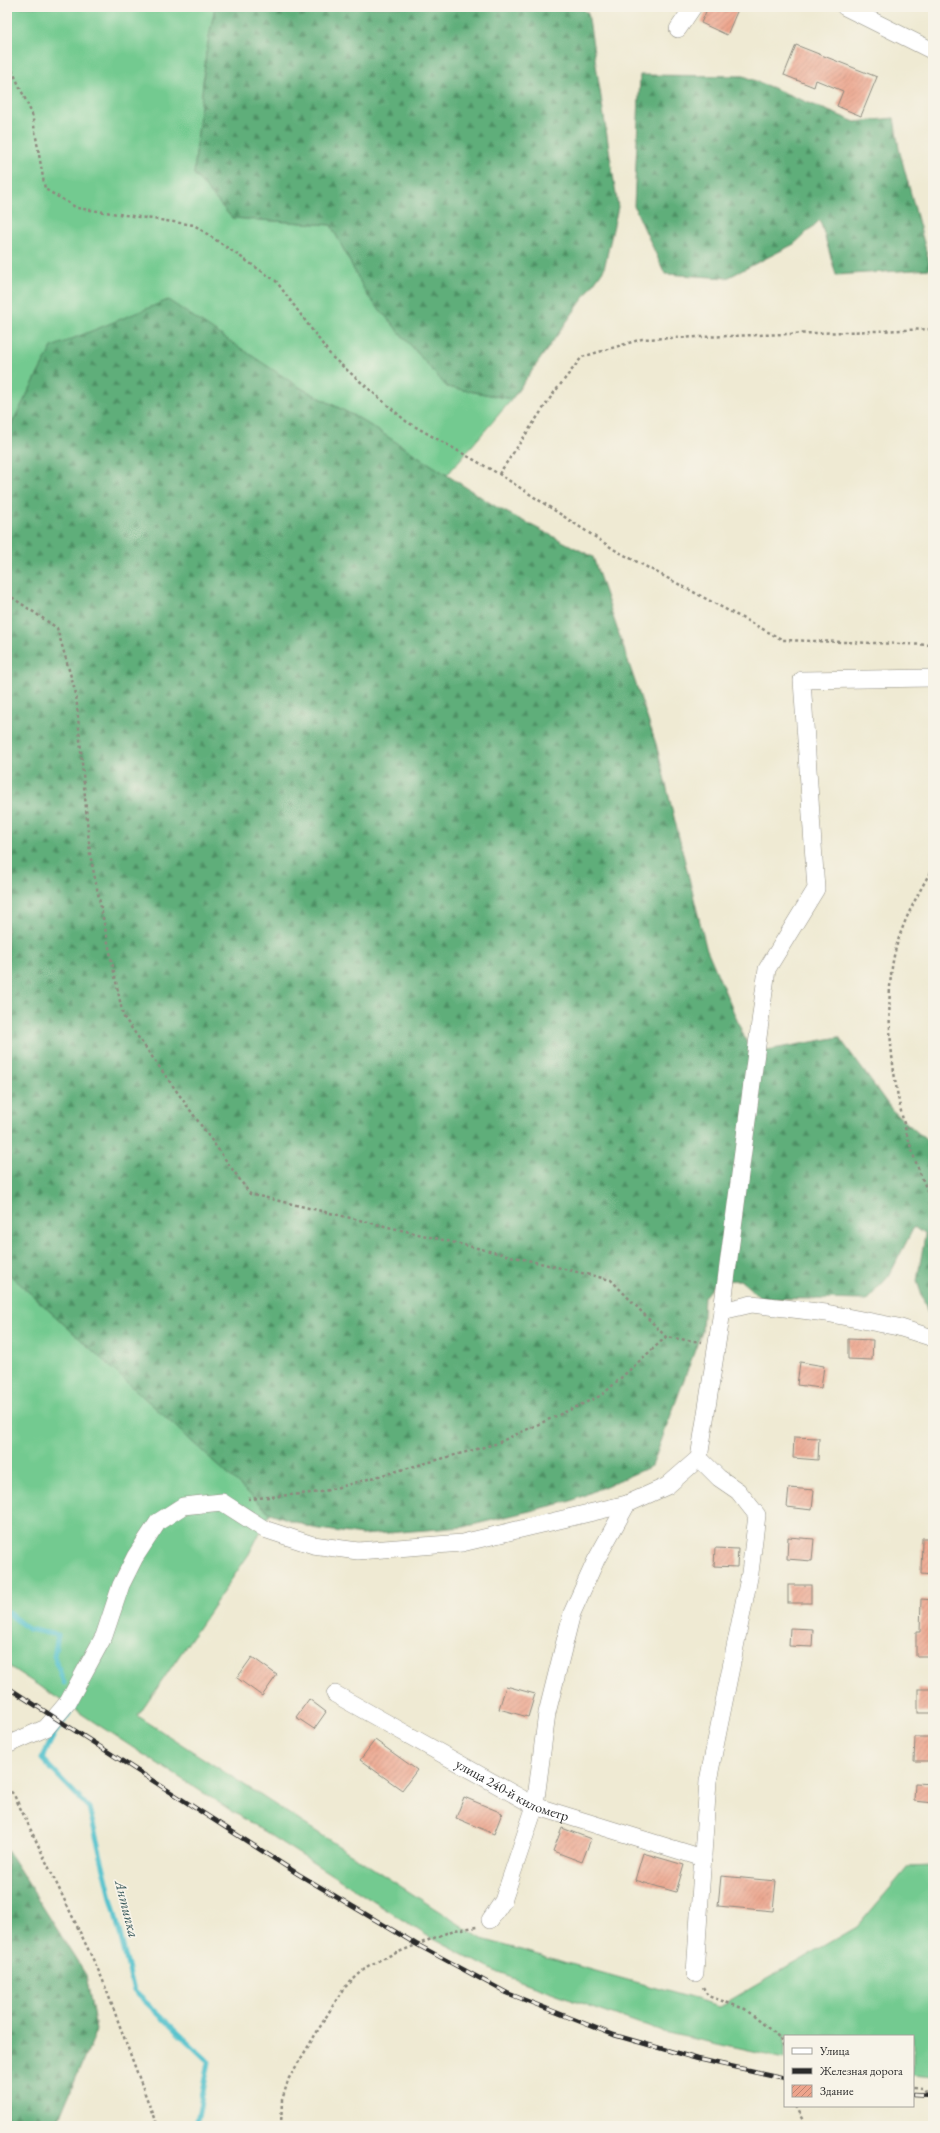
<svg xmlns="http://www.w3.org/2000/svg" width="940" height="2133" viewBox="0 0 940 2133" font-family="'EB Garamond',serif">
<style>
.grass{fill:#73ca90;stroke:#4f7a5e}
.forest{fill:url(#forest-firs);stroke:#446c52}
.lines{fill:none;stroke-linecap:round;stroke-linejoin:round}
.stream{stroke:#56c3cd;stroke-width:5}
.building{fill:url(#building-hatch)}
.minor-casing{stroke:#8d8a7f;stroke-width:18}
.path{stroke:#8d8a7f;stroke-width:2.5;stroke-dasharray:3 3;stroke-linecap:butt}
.minor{stroke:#fff;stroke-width:17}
.rail-casing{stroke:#2b2b2b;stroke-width:4.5}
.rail{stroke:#f7f3e8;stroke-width:3;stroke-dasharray:9;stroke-linecap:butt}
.labels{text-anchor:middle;stroke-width:3.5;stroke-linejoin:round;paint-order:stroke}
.street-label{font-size:14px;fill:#2b2b2b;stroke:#f7f3e8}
.water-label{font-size:15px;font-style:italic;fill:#38595c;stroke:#f7f3e8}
</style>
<defs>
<pattern id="forest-firs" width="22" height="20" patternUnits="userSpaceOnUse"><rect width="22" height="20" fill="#5eae7a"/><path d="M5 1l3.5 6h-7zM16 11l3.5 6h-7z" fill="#4e8e64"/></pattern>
<pattern id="building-hatch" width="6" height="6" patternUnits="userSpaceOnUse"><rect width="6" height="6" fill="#eda48c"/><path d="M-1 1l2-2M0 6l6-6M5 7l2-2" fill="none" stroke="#c08673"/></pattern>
</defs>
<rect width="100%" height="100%" fill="#f7f3e8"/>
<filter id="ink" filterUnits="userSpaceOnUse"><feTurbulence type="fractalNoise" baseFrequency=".025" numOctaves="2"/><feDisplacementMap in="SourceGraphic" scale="8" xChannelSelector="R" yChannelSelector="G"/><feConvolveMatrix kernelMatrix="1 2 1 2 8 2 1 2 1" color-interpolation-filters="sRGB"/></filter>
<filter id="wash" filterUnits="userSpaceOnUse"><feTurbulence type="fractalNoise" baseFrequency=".012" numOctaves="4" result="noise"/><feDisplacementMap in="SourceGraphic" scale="16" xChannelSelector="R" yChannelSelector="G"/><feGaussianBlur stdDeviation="0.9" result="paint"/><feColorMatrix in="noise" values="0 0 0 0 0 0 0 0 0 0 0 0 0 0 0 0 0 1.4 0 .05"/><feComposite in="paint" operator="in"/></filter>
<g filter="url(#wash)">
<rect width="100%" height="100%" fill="#efead3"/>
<g class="grass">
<polygon points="7,7 215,7 206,53 194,174 232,218 331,225 367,295 447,387 512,399 447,475 360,419 299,387 52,347 7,433"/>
<polygon points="7,1272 270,1513 249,1554 138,1716 482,1939 720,2006 857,1927 908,1867 933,1866 933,2077 913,2075 913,2036 785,2036 785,2059 663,2032 498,1973 426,1935 138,1751 7,1665"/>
</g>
<g class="forest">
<polygon points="215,7 580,7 588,13 618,207 604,269 512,399 447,387 367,295 331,225 232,218 194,174 206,53"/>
<polygon points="640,75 744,76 855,122 894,118 899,149 931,269 836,275 820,220 794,244 727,278 665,274 634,206"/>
<polygon points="168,300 299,387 360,419 498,508 593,557 656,744 706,947 751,1053 839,1037 892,1110 933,1146 933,1317 928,1314 917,1281 925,1235 914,1227 889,1276 867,1300 761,1298 740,1280 717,1281 704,1297 702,1331 652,1466 571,1501 464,1527 362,1535 313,1528 270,1513 7,1272 7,433 52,347"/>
<polygon points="7,1850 86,1975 96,2030 56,2126 7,2126"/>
</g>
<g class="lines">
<g class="stream">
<polyline points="7,1612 28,1629 58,1635 54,1656 64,1683"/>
<polyline points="75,1705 55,1733 42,1759 89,1808 134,1991 209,2062 196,2126"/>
</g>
</g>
<g id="blocks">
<g class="building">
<polygon points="708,7 739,7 727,35 701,23"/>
<polygon points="796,45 877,77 861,116 837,106 843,91 816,80 814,87 784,75"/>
<polygon points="848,1339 873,1340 872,1360 848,1359"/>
<polygon points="800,1362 824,1366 821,1388 797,1385"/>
<polygon points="794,1437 819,1438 818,1460 793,1458"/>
<polygon points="789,1488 814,1490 812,1510 787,1507"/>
<polygon points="788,1537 814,1539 812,1561 787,1559"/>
<polygon points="922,1538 933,1538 933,1575 921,1574"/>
<polygon points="715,1548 738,1549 737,1567 714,1566"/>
<rect x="788" y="1585" width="23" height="18"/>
<polygon points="921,1599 933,1600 933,1656 916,1656 916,1632 920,1632"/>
<polygon points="790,1628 813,1629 812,1647 789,1646"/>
<polygon points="252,1657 277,1675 262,1696 237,1678"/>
<polygon points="506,1686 535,1694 528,1717 499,1709"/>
<rect x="918" y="1689" width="15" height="24"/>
<polygon points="309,1699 326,1712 314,1729 296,1717"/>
<polygon points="915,1737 933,1737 933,1761 914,1761"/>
<polygon points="375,1740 417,1770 402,1790 360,1760"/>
<polygon points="915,1783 933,1784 933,1803 914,1801"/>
<polygon points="464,1797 502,1813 494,1834 456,1818"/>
<polygon points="562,1828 591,1839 582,1862 553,1851"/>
<polygon points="643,1853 684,1865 676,1892 635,1880"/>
<polygon points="721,1876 776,1881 773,1911 718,1906"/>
</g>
</g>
</g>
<g filter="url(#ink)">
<use href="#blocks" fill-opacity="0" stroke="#8d8a7f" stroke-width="1"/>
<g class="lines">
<defs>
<g id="minor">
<polyline points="845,7 933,51"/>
<polyline points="678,29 693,7"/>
<polyline points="722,1311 752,1304 826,1313 898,1327 933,1338"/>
<path id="s1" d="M335 1694 535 1806 703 1858"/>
<polyline points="7,1745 46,1728 68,1702 104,1636 121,1585 135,1557 158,1522 183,1506 222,1502 264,1529 313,1545 358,1551 462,1543 627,1504 667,1486 699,1458 722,1311 767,969 816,889 802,680 933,678"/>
<polyline points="490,1920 503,1901 535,1806 547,1713 572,1613 596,1560 627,1504"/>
<polyline points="695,1973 708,1781 750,1573 757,1515 738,1491 719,1478 699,1458"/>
</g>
</defs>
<use href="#minor" class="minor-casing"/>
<g class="path">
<polyline points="7,59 32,114 45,189 77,208 194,225 276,281 332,357 407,422 499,474 615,550 783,640 933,645"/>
<polyline points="499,474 553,394 582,357 642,339 933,329"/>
<polyline points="7,594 57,628 76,694 90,854 123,1016 250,1194 611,1280 666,1337 701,1342"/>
<path d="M933 867C917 896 899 927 893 961 884 1011 893 1092 909 1141 915 1163 925 1184 933 1206"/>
<polyline points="248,1499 321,1492 495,1444 602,1395 666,1337"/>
<polyline points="7,1787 14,1795 102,1978 157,2126"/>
<polyline points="703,1987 708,1996 745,2009 785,2042"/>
<polyline points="780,2039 785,2050"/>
<polyline points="913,2087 922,2088 933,2097"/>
<polyline points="795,2106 806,2126"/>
<polyline points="281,2126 282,2100 289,2078 343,1989 368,1966 386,1957 454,1930 477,1927"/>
<polyline points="932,2126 933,2125"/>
</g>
<use href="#minor" class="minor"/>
<defs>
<g id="rail">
<polyline points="7,1687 298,1874 416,1944 507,1993 614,2035 698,2059 785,2078"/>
<polyline points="913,2094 933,2095"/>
</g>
</defs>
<use href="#rail" class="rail-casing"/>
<use href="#rail" class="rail"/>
</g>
</g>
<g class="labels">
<g class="street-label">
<text dy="5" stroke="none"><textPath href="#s1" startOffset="202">улица 240-й километр</textPath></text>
</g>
<g class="water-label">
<text transform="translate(127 1909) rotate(76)" y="5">Антипка</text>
</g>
</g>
<rect width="940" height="2133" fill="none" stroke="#f7f3e8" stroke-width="24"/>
<rect x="784" y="2035" width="130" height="72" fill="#f7f3e8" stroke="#a5a39c"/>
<rect x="792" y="2048" width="20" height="6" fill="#ffffff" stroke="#a5a39c"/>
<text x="820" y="2055" font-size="12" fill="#2b2b2b">Улица</text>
<rect x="792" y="2068" width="20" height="6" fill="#2b2b2b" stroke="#a5a39c"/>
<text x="820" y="2075" font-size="12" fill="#2b2b2b">Железная дорога</text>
<rect x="792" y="2085" width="20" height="12" fill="url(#building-hatch)" stroke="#a5a39c"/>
<text x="820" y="2095" font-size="12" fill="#2b2b2b">Здание</text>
</svg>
